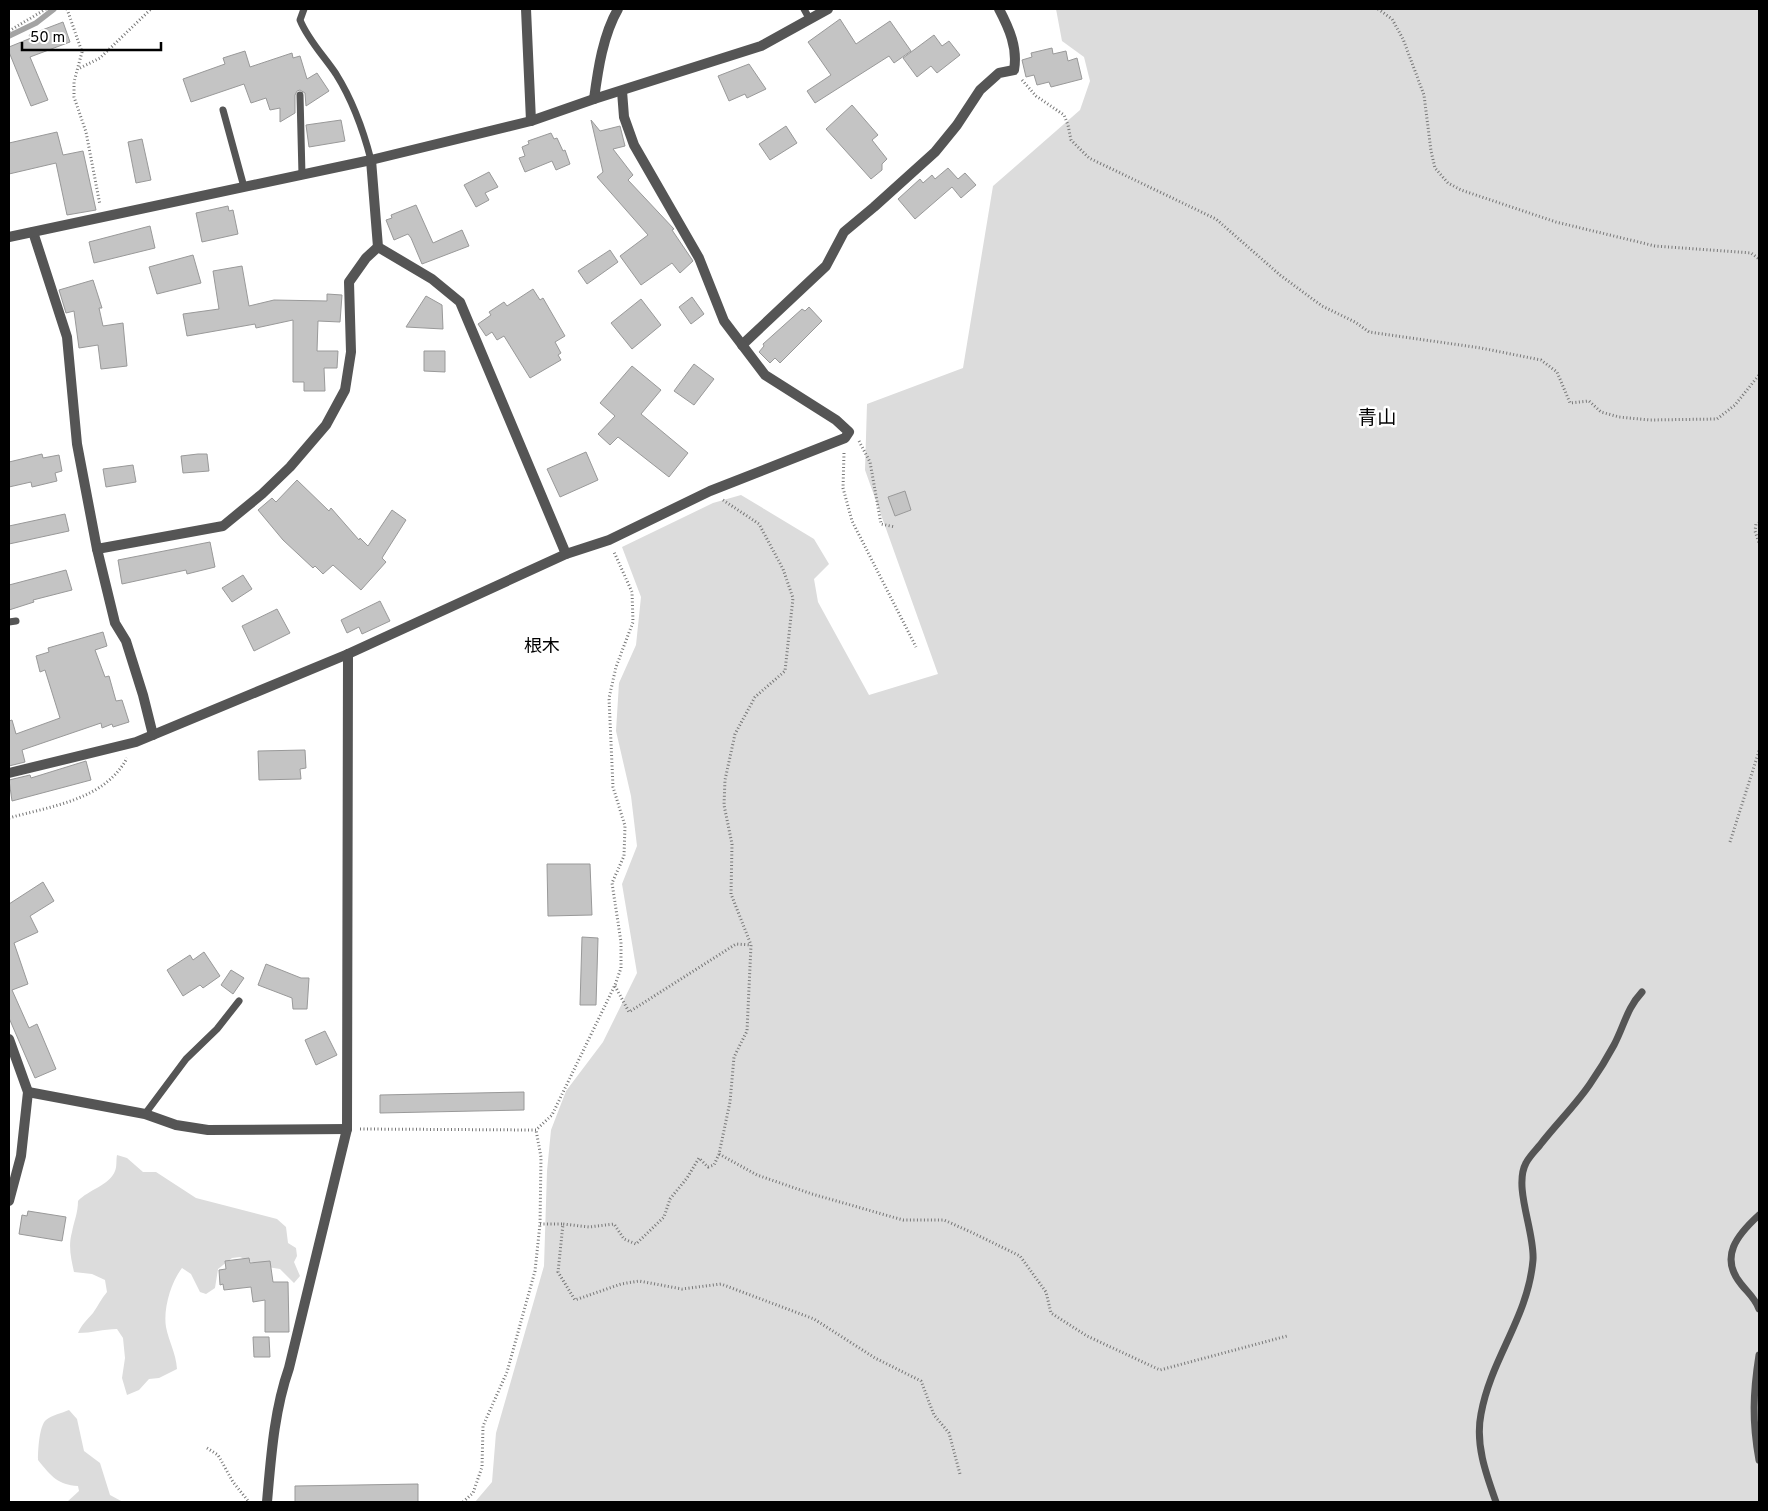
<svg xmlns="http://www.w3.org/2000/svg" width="1768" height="1511" viewBox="0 0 1768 1511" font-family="Overpass,'Noto Sans JP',sans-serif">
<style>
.green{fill:#dcdcdc}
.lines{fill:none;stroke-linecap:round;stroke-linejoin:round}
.stream{stroke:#a3a3a3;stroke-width:5.5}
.building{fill:#c4c4c4;stroke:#999}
.path{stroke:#777;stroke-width:3;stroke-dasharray:1 2.5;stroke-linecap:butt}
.lane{stroke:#555;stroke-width:7}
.street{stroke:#555;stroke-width:10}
.labels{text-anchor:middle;stroke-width:5;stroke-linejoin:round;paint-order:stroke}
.neighbourhood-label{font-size:18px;fill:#000;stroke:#fff}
.quarter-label{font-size:19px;fill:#000;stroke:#fff}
</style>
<rect width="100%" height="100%" fill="#fff"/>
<g class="green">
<polygon points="1056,9 1759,9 1759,1502 475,1502 492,1482 496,1433 544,1266 547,1171 551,1130 566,1091 603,1042 637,973 622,884 637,846 631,796 616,731 619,683 636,645 641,597 622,547 713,503 741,495 814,539 829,564 814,579 818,602 869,695 938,674 865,470 867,404 963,368 993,186 1080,110 1090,81 1084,57 1062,41"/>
<path d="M117 1155 127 1158 143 1172H156L196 1198 277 1219 286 1227 288 1243 296 1248 297 1256 294 1262 300 1276 294 1283 280 1269 261 1266 240 1257 232 1258 218 1269 215 1288 206 1294 200 1292 191 1274 182 1268C171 1282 163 1309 166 1327 169 1342 176 1353 177 1369L159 1378 149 1379 139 1390 127 1395 122 1378 125 1358 123 1338 117 1329C103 1329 92 1333 78 1333 82 1324 87 1320 93 1313 98 1306 101 1299 107 1292L105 1280 92 1274 74 1272C71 1258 68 1246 72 1232 74 1221 78 1213 78 1201 88 1190 110 1185 115 1171 117 1167 116 1160 117 1155Z"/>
<path d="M69 1410 77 1419 84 1451 100 1463 110 1495 123 1502H67L79 1491 78 1486C58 1485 51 1476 38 1460 38 1451 39 1426 46 1420 52 1415 62 1413 69 1410Z"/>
</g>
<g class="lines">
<polyline class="stream" points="9,36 36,23 54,9"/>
</g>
<g class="building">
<polygon points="840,19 856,44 890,21 911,51 894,63 889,56 815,103 807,91 831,75 808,42"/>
<polygon points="63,22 70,42 30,57 48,100 31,106 9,52 9,47 31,38 29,35"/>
<polygon points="934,35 942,46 949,41 960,55 937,73 931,66 917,77 903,58"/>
<polygon points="1052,48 1053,54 1066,51 1068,61 1077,58 1082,79 1051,87 1049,82 1037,85 1034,75 1026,77 1022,60 1032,57 1031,53"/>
<polygon points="245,51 250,67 292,53 293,58 300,56 307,79 317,73 329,91 306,106 305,93 300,90 297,91 295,95 295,113 280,122 280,108 270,110 266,98 251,103 244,84 191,102 183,79 225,64 223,58"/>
<polygon points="749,64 766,89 747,98 745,94 729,101 718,76"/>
<polygon points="852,105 878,135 872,140 887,159 882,164 882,170 871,179 826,129"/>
<polygon points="341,120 345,141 309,147 306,125"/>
<polygon points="591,120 600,131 620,126 625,146 613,149 633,175 628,180 674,229 672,230 693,261 680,273 672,263 641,285 620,256 648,235 597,177 603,172"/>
<polygon points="786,126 797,143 770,160 759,144"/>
<polygon points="57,132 63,155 83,151 96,210 67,215 56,163 9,174 9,143"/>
<polygon points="551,133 554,139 557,138 563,151 565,150 570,164 556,170 552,161 525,172 519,158 525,156 522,147 529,144 528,141"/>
<polygon points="142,139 151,180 136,183 128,142"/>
<polygon points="948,168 958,179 965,173 976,185 961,198 952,187 915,219 898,199 920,179 923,183 932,175 935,179"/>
<polygon points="489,172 498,187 485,193 489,200 476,207 464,185"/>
<polygon points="416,205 433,243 462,230 469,246 422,264 411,238 408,234 394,240 386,220 392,218 391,215"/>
<polygon points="228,206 229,211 233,210 238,234 202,242 196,213"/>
<polygon points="150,226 155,248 94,263 89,242"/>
<polygon points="610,250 618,262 587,284 578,271"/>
<polygon points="193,255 201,283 157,294 149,267"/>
<polygon points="242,266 249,306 274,300 327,301 327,294 342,295 340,322 318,321 317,351 338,351 337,368 324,368 325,391 304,391 304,382 293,382 293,320 256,328 255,324 187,336 183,314 219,309 213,271"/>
<polygon points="93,280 102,308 99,308 103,326 123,323 127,366 101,369 98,345 79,348 74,311 66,313 59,290"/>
<polygon points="533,289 540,300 543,298 565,336 555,342 561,353 558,355 561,360 530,378 504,336 497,340 492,332 486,336 478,324 491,315 489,312 504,302 507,306"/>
<polygon points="426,296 442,305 443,329 406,327"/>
<polygon points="692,297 704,314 691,324 679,307"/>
<polygon points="641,299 661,325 632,349 611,323"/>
<polygon points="809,307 822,321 780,363 775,358 770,363 759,352 764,346 763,344 802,309 805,311"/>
<polygon points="424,351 445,351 445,372 424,371"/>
<polygon points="694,364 714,379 694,405 674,391"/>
<polygon points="632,366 661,390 641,414 688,453 669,477 618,437 610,445 598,434 615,416 600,403"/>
<polygon points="586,452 598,480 560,497 547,469"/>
<polygon points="42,454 43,458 59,455 62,471 55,473 57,481 32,487 31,482 9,487 9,462"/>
<polygon points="198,454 207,454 209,471 183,473 181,456"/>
<polygon points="133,465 136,482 106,487 103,469"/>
<polygon points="297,480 329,511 331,508 359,540 360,538 368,546 392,510 406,520 382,558 386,562 361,590 333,565 323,574 315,566 313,568 283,540 258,510 272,498 276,502"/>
<polygon points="905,491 911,510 895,516 888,497"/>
<polygon points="65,514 69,531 9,544 9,526"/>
<polygon points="210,542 215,567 187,574 186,570 122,584 118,560"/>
<polygon points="66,570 72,590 33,600 34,602 9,610 9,585"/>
<polygon points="243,575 252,589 232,602 222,588"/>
<polygon points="380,601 390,621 362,634 359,627 347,633 341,620"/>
<polygon points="277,609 290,633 254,651 242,626"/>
<polygon points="103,632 107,646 95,650 105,677 109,676 116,701 122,700 129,722 113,727 112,724 102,728 101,723 22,750 25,762 9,766 9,721 12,720 16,734 60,718 45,670 40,672 36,656 49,652 48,648"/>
<polygon points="305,750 306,768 300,769 301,779 259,780 258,751"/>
<polygon points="86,761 91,780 12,801 9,780 30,775 31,778"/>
<polygon points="547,864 590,864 592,915 548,916"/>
<polygon points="43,882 54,901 30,916 38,932 14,943 28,984 12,990 29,1028 37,1024 56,1069 35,1078 9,1018 9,904"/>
<polygon points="582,937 598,938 596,1005 580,1005"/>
<polygon points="204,952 220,976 203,988 200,985 183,996 167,970 190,955 193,960"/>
<polygon points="266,964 301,978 309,978 307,1009 293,1009 292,998 258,985"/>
<polygon points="231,970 244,978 233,994 221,985"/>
<polygon points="325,1031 337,1055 316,1065 305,1040"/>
<polygon points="524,1092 524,1110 380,1113 380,1095"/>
<polygon points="28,1211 66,1217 62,1241 19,1234 22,1215 27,1216"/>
<polygon points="249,1258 250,1263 270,1261 273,1282 288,1282 289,1332 265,1332 265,1300 253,1302 251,1287 224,1290 223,1284 220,1285 219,1270 226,1269 225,1261"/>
<polygon points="253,1337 269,1337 270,1357 254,1357"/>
<polygon points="418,1484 418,1502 295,1502 295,1486"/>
</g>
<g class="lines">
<g class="path">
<polyline points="67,9 82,52 74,82 74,97 86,132 100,205"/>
<polyline points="1378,9 1392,19 1403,39 1424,95 1431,151 1435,168 1448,183 1461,190 1556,222 1655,246 1751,253 1759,259"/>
<polyline points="9,31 46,9"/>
<polyline points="80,68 100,58 151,9"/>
<polyline points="1022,80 1036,96 1064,115 1068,125 1071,140 1089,158 1216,219 1280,275 1322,306 1355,322 1369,332 1481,348 1541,360 1557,372 1570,403 1589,401 1601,412 1619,417 1650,420 1717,419 1735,405 1759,375"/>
<polyline points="859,441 870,462 881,524 895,527"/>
<polyline points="844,453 843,488 852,521 916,647"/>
<polyline points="723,500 759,524 783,569 793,598 785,671 755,697 735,734 725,780 724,805 732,844 731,894 751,945 747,1031 734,1057 730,1102 719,1154 757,1175 812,1194 903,1220 944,1220 973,1233 1020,1256 1046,1292 1051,1313 1087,1336 1160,1370 1287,1336"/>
<polyline points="1759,523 1756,524 1755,531 1759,543"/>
<path d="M9 818C51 806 105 800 127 758"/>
<polyline points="1730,842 1759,751"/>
<polyline points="615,986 629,1012 736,944 751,945"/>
<polyline points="360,1129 536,1130 552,1115 615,985 621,968 621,942 612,883 624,856 625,826 613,787 609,698 616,667 633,622 632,592 614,552"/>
<polyline points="719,1154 714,1165 708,1167 699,1158 687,1178 670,1199 664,1217 636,1244 624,1239 614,1224 589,1227 563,1224 558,1272 575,1300 621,1284 639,1281 682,1289 721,1284 814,1319 875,1358 921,1381 934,1415 949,1433 960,1474"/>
<polyline points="540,1224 563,1224"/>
<polyline points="207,1448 218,1455 233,1482 249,1502"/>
<polyline points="463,1502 473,1493 482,1467 483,1426 507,1372 535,1271 540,1224 541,1157 536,1130"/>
</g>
<g class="lane">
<path d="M304 9 300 20C308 40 324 56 336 74 353 101 363 129 371 160"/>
<polyline points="804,9 810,20"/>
<polyline points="300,95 302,175"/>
<polyline points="223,110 244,187"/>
<polyline points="9,622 16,621"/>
<polyline points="145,1114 186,1059 217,1029 239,1001"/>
<path d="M1759 1215C1737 1235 1719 1257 1741 1284 1748 1293 1755 1298 1759 1309"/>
<path d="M1759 1355C1753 1393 1752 1422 1759 1460"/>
<path d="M1496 1502C1486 1474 1475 1444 1481 1414 1491 1358 1528 1318 1533 1260 1535 1232 1513 1187 1526 1163 1529 1157 1535 1151 1540 1145 1556 1124 1575 1106 1590 1084 1599 1071 1607 1058 1614 1045 1624 1026 1627 1008 1642 992"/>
</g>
<g class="street">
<polyline points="526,9 531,121"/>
<path d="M594 99C598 69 603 35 618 9"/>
<polyline points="371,160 378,247 432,279 460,302 566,554"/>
<polyline points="33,232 67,337 77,444 97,549 115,623 126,641 143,695 153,735"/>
<polyline points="9,237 371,160 531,121 594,99 761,46 828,9"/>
<path d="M742 345 826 266 844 232 874 207 935 152 957 125 980 90 999 73 1014 70C1018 48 1009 28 999 9"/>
<polyline points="97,549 223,526 262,494 290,467 326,425 345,390 351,352 349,282 366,258 378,247"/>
<polyline points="9,773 136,742 348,654 566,554 609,540 710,491 845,438 849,432 836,420 765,375 724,321 699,258 634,145 624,117 622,91"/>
<polyline points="9,1039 28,1092 21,1156 9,1201"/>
<polyline points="28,1092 145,1114 176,1125 208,1130 347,1129"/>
<path d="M267 1502C271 1457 274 1411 289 1368L347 1129 348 654"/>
</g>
</g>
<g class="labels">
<g class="neighbourhood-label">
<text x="542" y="652">根木</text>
</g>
<g class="quarter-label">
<text x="1377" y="424">青山</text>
</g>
</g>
<rect width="1768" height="1511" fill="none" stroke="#000000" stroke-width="20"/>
<path d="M22 42v8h139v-8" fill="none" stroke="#000000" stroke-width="2.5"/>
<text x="30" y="42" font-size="15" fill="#000000" stroke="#ffffff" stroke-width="4" paint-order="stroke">50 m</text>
</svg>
